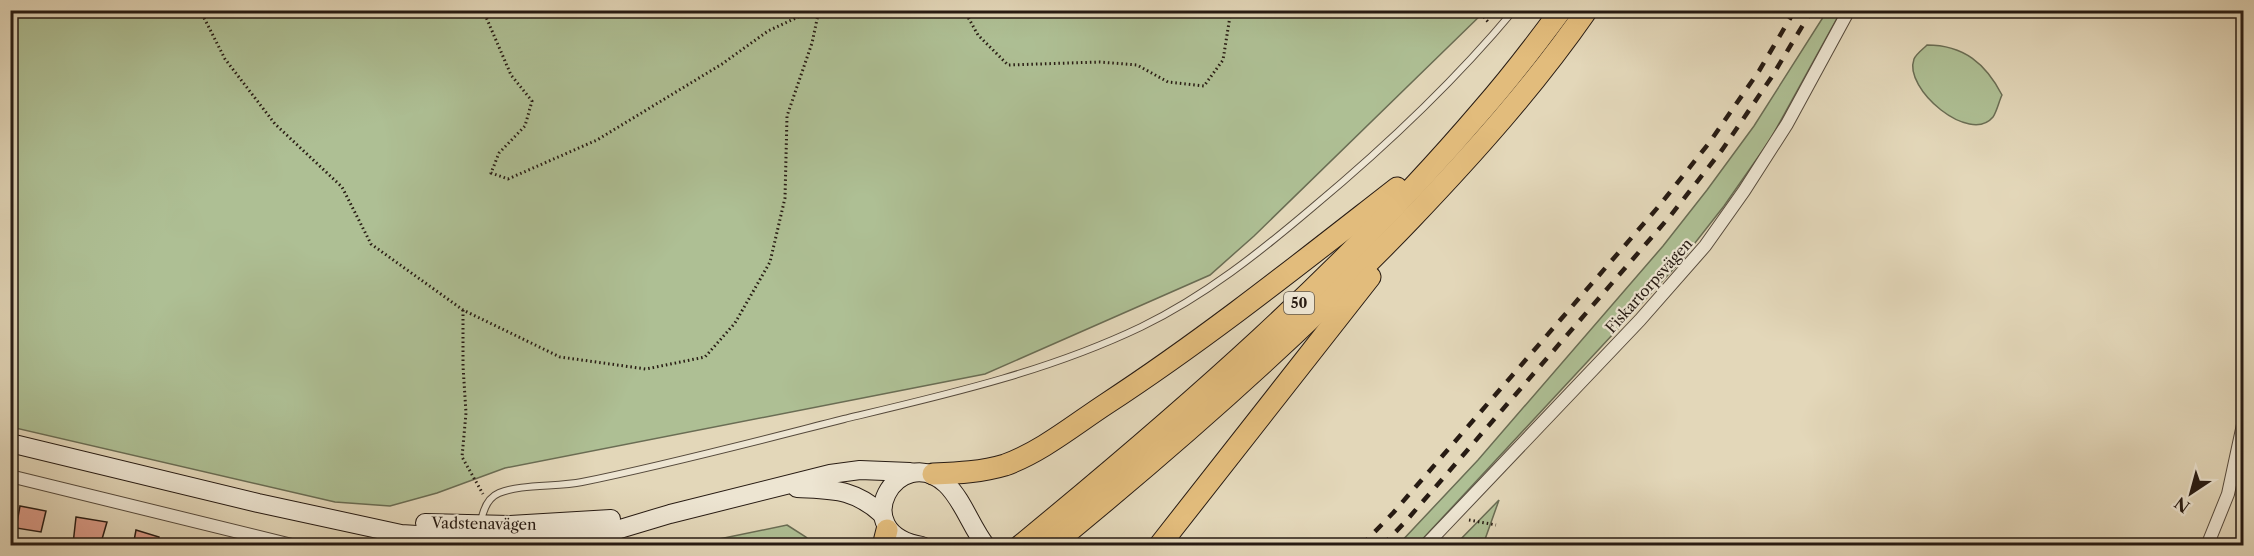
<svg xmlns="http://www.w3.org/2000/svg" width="2254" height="556" viewBox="0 0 2254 556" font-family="'Libre Caslon Text',serif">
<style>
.green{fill:#aebf94;stroke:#6a6d54;stroke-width:1.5}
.building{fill:#dc9c89;stroke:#271b13;stroke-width:1.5}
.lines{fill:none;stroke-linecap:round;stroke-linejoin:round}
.service-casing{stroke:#564a3c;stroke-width:8}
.minor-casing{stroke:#564a3c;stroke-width:14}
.secondary-casing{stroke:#271b13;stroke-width:20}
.trunk-casing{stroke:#271b13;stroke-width:23}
.path{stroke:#271b13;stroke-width:3;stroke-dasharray:1.5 3;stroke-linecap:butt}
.service{stroke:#ede5d2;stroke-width:6}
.minor{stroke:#ede5d2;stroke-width:12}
.secondary{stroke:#ede5d2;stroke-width:18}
.trunk{stroke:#e2bc7c;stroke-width:21}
.rail{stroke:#271b13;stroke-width:4.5;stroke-dasharray:10 10;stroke-linecap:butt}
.labels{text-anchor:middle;stroke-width:4.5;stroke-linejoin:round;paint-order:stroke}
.shield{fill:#ede5d2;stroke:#62584c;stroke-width:1.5}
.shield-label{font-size:14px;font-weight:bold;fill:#271b13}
.street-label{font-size:15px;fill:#271b13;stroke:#ede5d2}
</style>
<rect width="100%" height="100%" fill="#e3d7b9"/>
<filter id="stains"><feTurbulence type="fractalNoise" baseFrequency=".00333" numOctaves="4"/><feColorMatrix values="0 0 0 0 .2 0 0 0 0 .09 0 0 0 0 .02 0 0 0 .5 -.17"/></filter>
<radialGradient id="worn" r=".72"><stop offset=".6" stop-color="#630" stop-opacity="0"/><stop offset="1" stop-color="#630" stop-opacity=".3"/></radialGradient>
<g class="green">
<polygon points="11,10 1485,10 1485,11 1254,236 1210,275 985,374 505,468 437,493 390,506 335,502 11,427"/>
<polygon points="1827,11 1841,11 1770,140 1724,206 1680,262 1417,545 1398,545 1478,460 1663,246 1707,190 1754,126"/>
<path d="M1927 45C1964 45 1986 64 2002 95 1999 101 1997 111 1993 117 1970 145 1903 89 1914 59 1916 54 1923 49 1927 45Z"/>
<polygon points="1499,500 1483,545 1455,545"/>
<polygon points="787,525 806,537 814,545 690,545"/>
</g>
<g class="building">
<polygon points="20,506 46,511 41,532 16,528"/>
<polygon points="76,517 107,522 100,546 73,544"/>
<polygon points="136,530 159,537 158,546 133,546"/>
</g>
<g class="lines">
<defs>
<path id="service" d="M481 522C483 510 487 498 499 493 520 484 558 487 582 482 670 464 757 441 844 419 945 395 1047 372 1141 327 1205 296 1260 252 1313 207 1385 147 1454 82 1514 10"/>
<g id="minor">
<polyline points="10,476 296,546"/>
<polyline points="1425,546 1640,320 1705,246 1744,191 1787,124 1849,10"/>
<polyline points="2207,546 2228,494 2244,420"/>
</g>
<g id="secondary">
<polyline points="10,443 258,503 401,534 481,539 567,537 620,529 670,514 830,474 860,470 910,472"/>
<path d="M797 488C833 490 853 488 882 514"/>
<polyline points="425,523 510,525 611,519"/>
<path d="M922 546C844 533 898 440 946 484 963 500 971 527 986 546"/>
</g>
<g id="trunk">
<path d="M933 474C958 473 982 472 1005 465 1041 452 1074 425 1106 404 1207 338 1302 262 1397 188"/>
<polyline points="883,546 887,530"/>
<path d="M1020 546C1184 411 1344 272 1482 110 1510 78 1536 44 1561 10"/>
<path d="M1051 546C1177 443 1299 336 1411 219 1474 153 1535 85 1587 10"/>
<polyline points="1159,546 1370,277"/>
</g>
</defs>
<use href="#service" class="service-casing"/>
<use href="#minor" class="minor-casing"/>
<use href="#secondary" class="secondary-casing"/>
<use href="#trunk" class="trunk-casing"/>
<g class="path">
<polyline points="200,10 225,59 275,124 342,187 371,244 463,310 560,357 646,369 705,357 735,323 770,262 785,198 787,116 812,43 819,10"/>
<polyline points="483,10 511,75 532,101 525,126 499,153 491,173 508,179 597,140 722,64 768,31 813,10"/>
<polyline points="964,10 978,35 1008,65 1100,62 1137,65 1168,82 1204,86 1223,60 1231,10"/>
<polyline points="1478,10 1489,23"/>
<polyline points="463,310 463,366 466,413 462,457 483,494"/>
<polyline points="1469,520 1496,525"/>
</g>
<use href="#service" class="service"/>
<use href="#minor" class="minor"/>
<use href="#secondary" class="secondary"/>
<use href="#trunk" class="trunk"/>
<g class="rail">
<polyline points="1361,546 1393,513 1659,206 1709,143 1759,71 1795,10"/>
<polyline points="1382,546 1406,521 1671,215 1722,150 1771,78 1812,10"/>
</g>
</g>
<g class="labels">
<rect class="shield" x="1284" y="292" width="30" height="22" rx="4.5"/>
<g class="shield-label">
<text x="1299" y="308">50</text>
</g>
<g class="street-label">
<text transform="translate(1649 286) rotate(-48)" y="5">Fiskartorpsvägen</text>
<text transform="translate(484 524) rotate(1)" y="5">Vadstenavägen</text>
</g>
</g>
<rect width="2254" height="556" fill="none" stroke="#e3d7b9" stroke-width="36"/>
<rect x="12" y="12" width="2230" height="532" fill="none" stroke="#271b13" stroke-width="3"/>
<rect x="18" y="18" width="2218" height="520" fill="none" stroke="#271b13" stroke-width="1.5"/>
<g transform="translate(2191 493) rotate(216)" stroke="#ede5d2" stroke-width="4.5" paint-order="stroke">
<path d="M0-4.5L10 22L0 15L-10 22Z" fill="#271b13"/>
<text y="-9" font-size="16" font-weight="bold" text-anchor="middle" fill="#271b13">N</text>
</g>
<rect width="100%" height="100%" filter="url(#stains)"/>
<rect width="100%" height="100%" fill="url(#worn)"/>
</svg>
